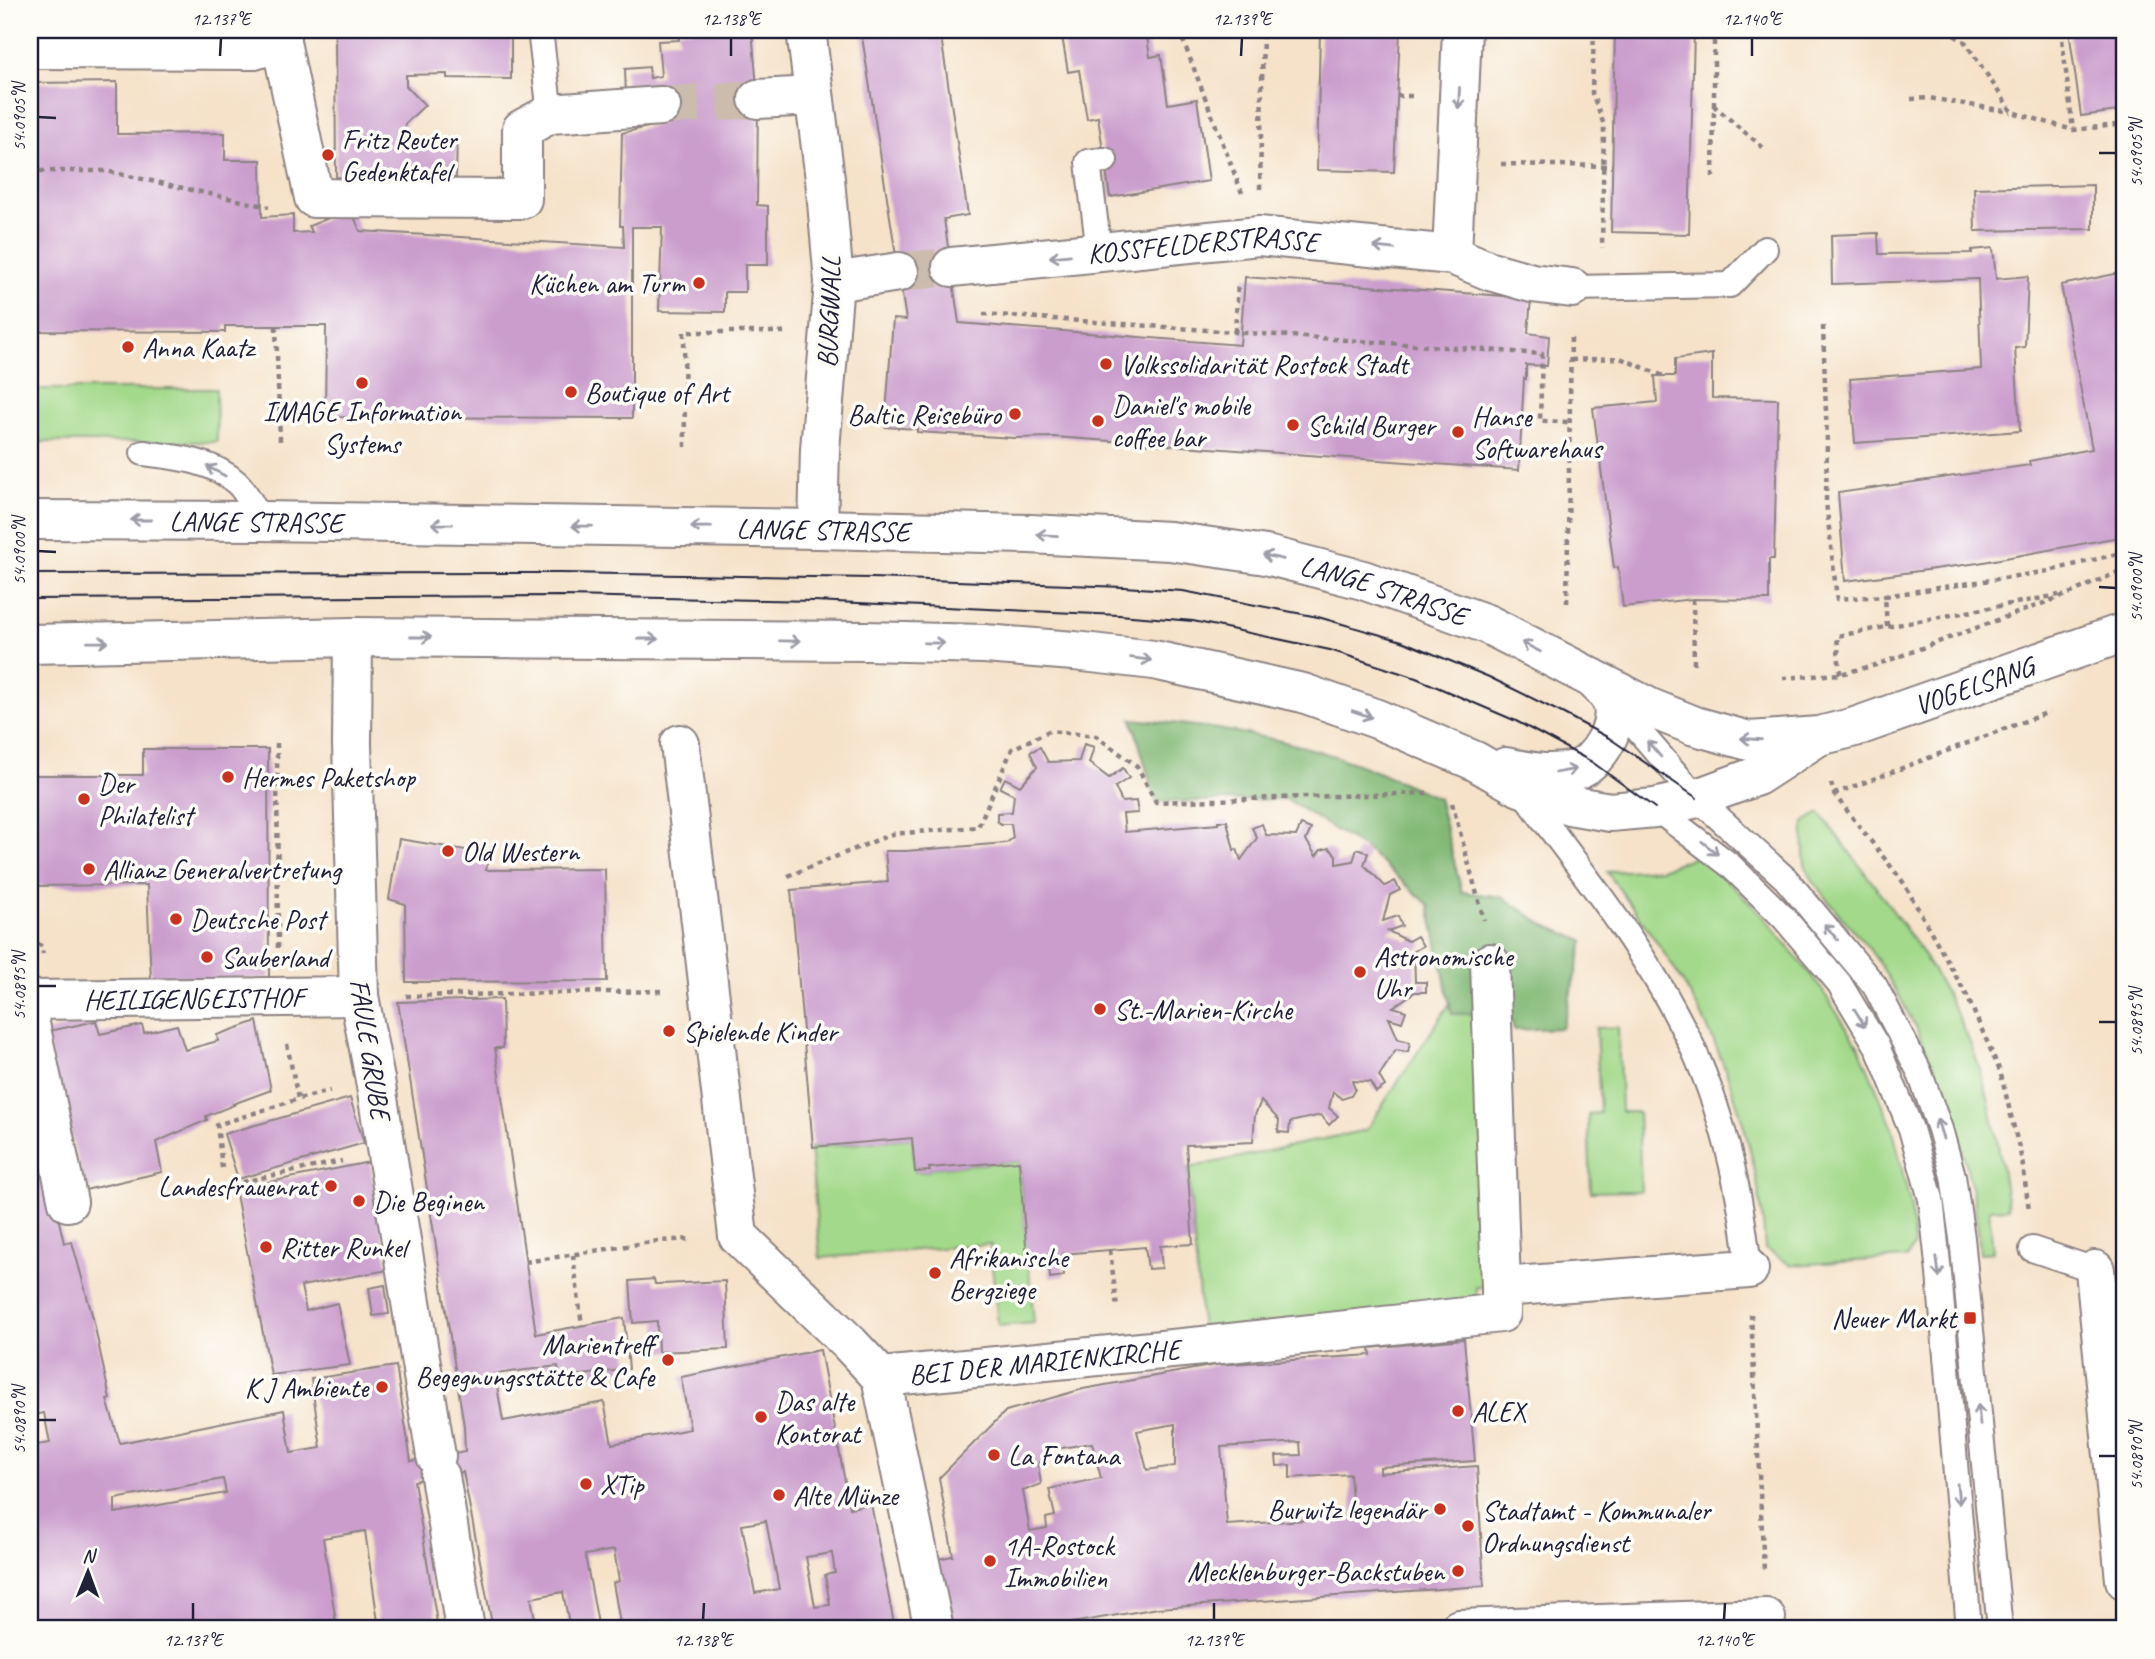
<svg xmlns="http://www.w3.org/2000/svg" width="2155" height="1659" viewBox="0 0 2155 1659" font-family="Caveat,sans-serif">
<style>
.green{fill:#a3d98a;stroke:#627e62;stroke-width:2}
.forest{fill:#82b976;stroke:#526e58;stroke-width:2}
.building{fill:#ca9dcd;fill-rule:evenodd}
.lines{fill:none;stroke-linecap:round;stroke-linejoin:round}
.minor-tunnel{stroke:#cbbcad;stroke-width:38;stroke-dasharray:38 19;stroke-linecap:butt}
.service-casing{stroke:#8c8282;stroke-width:28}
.pedestrian-casing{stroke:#8c8282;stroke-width:42}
.minor-casing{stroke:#8c8282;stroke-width:42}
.path{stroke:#8c8282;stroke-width:4.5;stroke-dasharray:5 5;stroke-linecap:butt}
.service{stroke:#fff;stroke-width:24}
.pedestrian{stroke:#fff;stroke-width:38}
.minor{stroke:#fff;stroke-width:38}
.tram{stroke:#22223b;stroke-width:2}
.oneway{stroke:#9c9ca7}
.ticks{fill:none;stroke:#22223b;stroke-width:2.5}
.poi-dot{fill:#c8321e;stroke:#fdfcf7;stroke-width:2.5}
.labels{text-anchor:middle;stroke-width:7;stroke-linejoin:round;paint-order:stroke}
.poi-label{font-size:28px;fill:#22223b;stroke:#fdfcf7;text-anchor:start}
.street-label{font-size:28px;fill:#22223b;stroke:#fdfcf7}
.neatline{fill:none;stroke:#22223b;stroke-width:2.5}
.ticks-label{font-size:18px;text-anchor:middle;fill:#22223b}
</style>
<rect width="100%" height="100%" fill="#fdfcf7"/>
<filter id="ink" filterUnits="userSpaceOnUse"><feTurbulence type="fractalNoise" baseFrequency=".0143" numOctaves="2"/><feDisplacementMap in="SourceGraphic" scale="14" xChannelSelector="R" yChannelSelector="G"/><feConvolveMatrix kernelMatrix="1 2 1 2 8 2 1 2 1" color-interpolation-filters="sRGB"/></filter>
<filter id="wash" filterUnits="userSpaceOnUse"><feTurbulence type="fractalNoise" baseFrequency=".00686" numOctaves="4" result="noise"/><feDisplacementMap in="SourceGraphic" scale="28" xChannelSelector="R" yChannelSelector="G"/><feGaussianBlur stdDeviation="1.57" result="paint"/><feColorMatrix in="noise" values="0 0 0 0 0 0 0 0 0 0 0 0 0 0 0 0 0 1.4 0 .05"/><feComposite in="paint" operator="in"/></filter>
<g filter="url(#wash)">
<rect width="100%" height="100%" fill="#f5e2c9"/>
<g class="green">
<polygon points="30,389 216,389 217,442 30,442"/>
<path d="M1820 813C1877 890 1944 969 1977 1061 1993 1109 2001 1158 2008 1208L1989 1209 1993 1252 1980 1253C1974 1154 1933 1047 1879 963 1859 931 1825 904 1807 870 1802 860 1804 833 1804 822Z"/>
<path d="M1702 854 1717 872 1760 912 1818 984 1858 1045 1892 1126 1911 1208 1914 1246 1906 1258 1791 1265 1765 1249C1762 1177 1737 1089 1706 1024 1679 970 1642 921 1607 872L1661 869Z"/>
<polygon points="1490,943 1501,1287 1476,1287 1478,1316 1203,1346 1188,1168 1366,1130"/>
<polygon points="1618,1027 1621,1112 1638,1112 1641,1191 1591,1192 1588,1114 1600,1113 1596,1028"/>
<polygon points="912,1138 915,1172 929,1171 929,1168 1019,1161 1034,1323 998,1326 990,1244 820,1258 810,1148"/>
</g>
<path class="forest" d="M1132 719C1207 726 1282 736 1354 763 1382 773 1410 786 1438 798L1462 892 1502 897 1543 924 1584 941 1562 1028 1514 1030 1510 1013 1452 1014 1429 905 1368 851 1286 799 1156 802Z"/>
<g id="blocks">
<g class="building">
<polygon points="335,30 521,30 522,34 511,34 511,79 447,78 447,74 406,75 406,86 425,105 405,124 405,138 457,138 456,178 336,177"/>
<polygon points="678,30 752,30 758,99 757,205 768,206 768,265 745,265 745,292 725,292 725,312 659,311 662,227 632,227 632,418 325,417 326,326 225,326 225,332 30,331 30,83 117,82 117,134 225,133 225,160 261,160 262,217 293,215 293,233 312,232 309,226 351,209 360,231 624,247 623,226 620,226 622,133 661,124 626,96 625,69 649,67 650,78 661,76 658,41 679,40"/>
<polygon points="861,30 940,30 968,215 944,219 959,323 1240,345 1245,277 1531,298 1528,333 1549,336 1547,366 1526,365 1526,379 1524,378 1519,470 1054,437 1014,438 917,432 917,429 885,427 893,319 906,320"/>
<polygon points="1061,30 1146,30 1150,57 1161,55 1168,104 1197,99 1209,181 1110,197 1098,117 1087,119 1079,70 1068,72"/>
<polygon points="1320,30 1400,30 1394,172 1317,170"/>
<polygon points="1615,30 1694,30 1689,234 1611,232"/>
<polygon points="2069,30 2125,30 2125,110 2081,116"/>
<polygon points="2093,185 2093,229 1975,231 1974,188"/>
<polygon points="1878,233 1879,254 1972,253 1972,250 1993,248 1996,279 2028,276 2025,347 2015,348 2020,431 1855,443 1850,379 1981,369 1978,279 1832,284 1831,235"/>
<polygon points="2125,272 2125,536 1978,563 1845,581 1838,493 2030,465 2029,461 2092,449 2061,285"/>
<polygon points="1712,354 1712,398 1778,399 1774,559 1769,559 1769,600 1693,599 1623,607 1618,567 1614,568 1593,408 1657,402 1655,376 1675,376 1675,359"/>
<polygon points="1084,744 1094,747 1089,763 1109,778 1123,768 1129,778 1115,787 1122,802 1136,801 1138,813 1123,814 1125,832 1218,824 1218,821 1227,821 1234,850 1237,849 1241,860 1257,838 1252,828 1262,824 1266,835 1296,836 1301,825 1311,829 1306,840 1316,856 1321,850 1329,848 1336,855 1336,864 1353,861 1357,849 1368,853 1364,865 1385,886 1395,881 1400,890 1390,895 1383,921 1398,916 1402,926 1388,931 1408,941 1417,936 1423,946 1414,951 1415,982 1426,982 1426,992 1415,992 1393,1007 1406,1011 1402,1022 1389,1018 1398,1039 1410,1042 1408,1052 1396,1050 1379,1076 1385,1086 1376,1092 1370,1082 1352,1081 1355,1089 1351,1096 1342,1099 1333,1092 1329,1108 1338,1116 1329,1125 1321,1115 1290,1122 1289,1133 1278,1132 1279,1120 1261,1101 1255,1115 1253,1142 1186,1145 1193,1244 1160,1246 1162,1268 1148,1269 1145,1247 1062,1254 1064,1276 1050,1278 1048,1255 1027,1257 1019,1161 929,1168 930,1171 915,1172 912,1138 813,1147 791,890 888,882 885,851 906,851 1006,843 1013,838 1011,824 1001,824 997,821 997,813 1012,812 1014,795 1000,788 1005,778 1020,786 1037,767 1030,752 1040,747 1048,762 1079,761"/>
<polygon points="143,749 268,749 269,978 151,981 147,885 30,886 30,775 143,775"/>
<polygon points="399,839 490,854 486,870 605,869 607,981 406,982 405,904 389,899"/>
<path d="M502 999 503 1048H495L536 1334 624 1318 629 1369 560 1378 558 1366 495 1374 503 1421 604 1402 612 1444 690 1429 681 1377 820 1350 850 1508 871 1504 895 1629H621L613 1583 619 1581 614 1550 585 1555 599 1629H570L563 1592 531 1598 537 1629H493L463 1472 414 1481 438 1629H379L365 1531 323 1538 337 1629H30V1446L50 1443 44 1413 34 1415 30 1388V1097L64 1243 72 1242 93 1318 110 1399 107 1400 120 1443 284 1410 291 1453 321 1448 311 1379 396 1366 411 1461 465 1451 464 1426 398 1002ZM223 1479 226 1493 115 1513V1499ZM766 1521 779 1589 755 1593 742 1525ZM832 1553 835 1573 825 1575 830 1605 815 1607 806 1557Z"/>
<polygon points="96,1021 100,1034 142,1025 144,1033 177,1025 185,1050 218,1041 217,1035 257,1021 271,1090 233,1104 234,1105 206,1116 207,1120 156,1142 162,1172 85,1190 45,1032"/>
<polygon points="350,1098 364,1143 238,1179 224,1134"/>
<polygon points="370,1162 388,1270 301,1286 306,1311 337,1303 350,1365 271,1375 235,1189"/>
<polygon points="654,1279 655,1284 662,1284 725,1281 728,1349 658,1352 657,1321 633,1323 630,1281"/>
<polygon points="385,1285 389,1314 373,1316 369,1288"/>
<path d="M1464 1339 1475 1461 1380 1467V1473L1477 1466 1484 1586 1158 1608 1037 1629H944L932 1560 953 1556 939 1478 1006 1411 1083 1389 1216 1365 1371 1355 1370 1348ZM1175 1424V1466L1147 1470 1137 1431ZM1300 1442 1301 1455 1276 1456 1277 1466 1290 1465V1478L1350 1474 1353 1517 1227 1525 1221 1447ZM1092 1443 1101 1478 1049 1489 1055 1516 1046 1518 1047 1528 1030 1531 1023 1491 1041 1484 1038 1464 1050 1450Z"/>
</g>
</g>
</g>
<g filter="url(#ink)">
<use href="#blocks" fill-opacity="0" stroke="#8c8282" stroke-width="2"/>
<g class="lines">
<g class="minor-tunnel">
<polyline points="661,106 758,99"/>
<polyline points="899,272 952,267"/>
</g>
<defs>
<g id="service">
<polyline points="540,30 550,114"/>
<polyline points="1099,252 1088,162 1105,160"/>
<polyline points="1572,288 1730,285 1765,249"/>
<path d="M143 453C175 457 212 460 237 483 247 492 254 509 261 521"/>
<polyline points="1611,699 1697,798 1786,879 1875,986 1919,1071 1940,1129 1953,1176 1962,1238 2000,1629"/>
<path d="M1520 788C1575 863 1636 937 1679 1020 1719 1095 1740 1185 1749 1269"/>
<polyline points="1655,808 1731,866 1784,918 1839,983 1877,1046 1911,1129 1931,1199 1939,1273 1969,1629"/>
<polyline points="2032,1249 2095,1270"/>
</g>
<g id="pedestrian">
<polyline points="680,744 738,1236 849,1343 881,1377"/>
<polyline points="1490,963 1501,1287"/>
<polyline points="30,1024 68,1202"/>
<polyline points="375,1080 436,1456"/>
<polyline points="2095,1270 2125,1580"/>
<path id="s1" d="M881 1377 1203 1346 1501 1313V1287L1749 1269"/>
<polyline points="881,1377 934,1629"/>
<polyline points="440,1476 465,1629"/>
<polyline points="1459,1629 1766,1618"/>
</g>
<g id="minor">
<polyline points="281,30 281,42 314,198 522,199 522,129 550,114 661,106"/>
<polyline points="806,30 825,179 834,282 820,449 818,529"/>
<polyline points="30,49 254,50 281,42"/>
<polyline points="758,99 813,96"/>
<polyline points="1452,255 1462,30"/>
<path id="s2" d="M952 267 1259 236 1452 255 1490 271 1532 283 1572 288"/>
<polyline points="834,282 899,272"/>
<path id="s3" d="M30 520 261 521 818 529 1030 534 1170 541 1266 555 1363 580 1487 624 1650 708 1695 726 1749 741 1819 736 1855 727 2125 632"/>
<polyline points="353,637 352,744 359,996 375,1080"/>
<polyline points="30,644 353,637 866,641 984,644 1074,651 1154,660 1303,693 1377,719 1475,761 1520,787 1569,805 1610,812 1655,808 1697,798 1757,776 1814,739"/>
<path d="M1506 767C1530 772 1551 776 1576 770 1599 763 1623 720 1610 698 1606 691 1598 684 1592 678"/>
<path id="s4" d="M30 1000 359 996"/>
</g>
</defs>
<use href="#service" class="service-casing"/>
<use href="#pedestrian" class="pedestrian-casing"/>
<use href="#minor" class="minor-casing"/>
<g class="path">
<polyline points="1179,30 1242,193"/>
<polyline points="1594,30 1592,93 1604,125 1602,248"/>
<polyline points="1946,30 1965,42 2012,112 2073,130 2125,124"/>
<polyline points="2061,30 2073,130"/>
<polyline points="1397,96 1413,96"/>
<polyline points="1911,99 1929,98 2011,112"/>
<polyline points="1714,106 1714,30"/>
<polyline points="1501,164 1612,166"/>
<polyline points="30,171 106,171 269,207"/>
<polyline points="1713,177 1714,106 1766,150"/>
<polyline points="1260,189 1263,30"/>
<polyline points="983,314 1542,354 1540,421 1570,422"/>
<polyline points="276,326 280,441"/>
<polyline points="1823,326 1827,441 1826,502 1837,599 1885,596"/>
<polyline points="1235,332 1238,284"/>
<polyline points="1571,360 1620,358 1666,377"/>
<polyline points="685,447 684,332 785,332"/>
<polyline points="1693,599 1694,665"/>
<polyline points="1567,603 1571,335"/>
<polyline points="1887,626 1885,596 2049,571 2125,552"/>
<polyline points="1840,674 1837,636 2059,595"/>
<polyline points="1783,678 1840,674 1876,665 2071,593 2125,569"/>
<polyline points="277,743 278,952"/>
<polyline points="1831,783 1834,794 1903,882 1967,996 2000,1071 2022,1160 2029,1210"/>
<polyline points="1834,794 2049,712"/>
<polyline points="1452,803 1484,920"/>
<polyline points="788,876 892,834 978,827 1012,749 1049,731 1096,736 1137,766 1156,802 1427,793"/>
<polyline points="30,937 42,947 43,954"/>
<polyline points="406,996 663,991"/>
<polyline points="287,1044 298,1099"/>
<polyline points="222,1168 217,1125 298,1099 330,1091"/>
<polyline points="232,1184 342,1161"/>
<polyline points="1110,1250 1117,1308"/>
<polyline points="573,1255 582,1326"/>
<polyline points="525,1262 658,1241 692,1239"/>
<polyline points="1751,1314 1764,1571"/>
</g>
<use href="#service" class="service"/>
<use href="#pedestrian" class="pedestrian"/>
<use href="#minor" class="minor"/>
<g class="tram">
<polyline points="30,574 561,573 872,578 1124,587 1183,591 1318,617 1402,641 1489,677 1562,713 1609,738 1697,798"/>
<polyline points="30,599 564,596 814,601 1119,615 1193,621 1330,650 1416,678 1516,721 1592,762 1655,808"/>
</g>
</g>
<defs><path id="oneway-shaft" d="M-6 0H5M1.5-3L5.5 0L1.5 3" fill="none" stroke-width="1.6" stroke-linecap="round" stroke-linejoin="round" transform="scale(1.75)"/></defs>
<g class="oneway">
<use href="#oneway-shaft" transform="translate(1459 98) rotate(93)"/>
<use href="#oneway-shaft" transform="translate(1384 248) rotate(-174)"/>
<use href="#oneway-shaft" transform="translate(1060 256) rotate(174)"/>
<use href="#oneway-shaft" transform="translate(216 471) rotate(-152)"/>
<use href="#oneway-shaft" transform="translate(141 520) rotate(-180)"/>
<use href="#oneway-shaft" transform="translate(442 524) rotate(-179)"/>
<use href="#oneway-shaft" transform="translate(582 526) rotate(-179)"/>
<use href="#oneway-shaft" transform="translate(701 527) rotate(-179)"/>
<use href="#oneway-shaft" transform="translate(1047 535) rotate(-177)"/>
<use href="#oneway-shaft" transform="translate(1273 557) rotate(-167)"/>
<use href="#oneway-shaft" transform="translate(421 637)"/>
<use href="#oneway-shaft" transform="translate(648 639)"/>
<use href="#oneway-shaft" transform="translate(790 641) rotate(1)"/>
<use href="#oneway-shaft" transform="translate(98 642) rotate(-1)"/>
<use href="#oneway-shaft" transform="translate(934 643) rotate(1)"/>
<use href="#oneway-shaft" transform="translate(1531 647) rotate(-153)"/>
<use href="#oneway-shaft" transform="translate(1141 659) rotate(7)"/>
<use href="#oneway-shaft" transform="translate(1362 714) rotate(19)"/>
<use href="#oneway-shaft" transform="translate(1751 739) rotate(-176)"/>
<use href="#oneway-shaft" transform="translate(1654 749) rotate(-131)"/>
<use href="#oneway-shaft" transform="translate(1566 771) rotate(-10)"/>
<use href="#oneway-shaft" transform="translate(1710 848) rotate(39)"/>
<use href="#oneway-shaft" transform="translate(1831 932) rotate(-130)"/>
<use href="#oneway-shaft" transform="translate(1860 1018) rotate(58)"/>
<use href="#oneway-shaft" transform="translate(1940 1129) rotate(-107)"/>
<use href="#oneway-shaft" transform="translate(1938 1267) rotate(83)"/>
<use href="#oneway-shaft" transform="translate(1979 1415) rotate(-96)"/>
<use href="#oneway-shaft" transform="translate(1958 1494) rotate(85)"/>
</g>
</g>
<path class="ticks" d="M220 56 221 38M731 56V38M1241 56 1242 38M1752 56V38M38 117 56 118M2099 153H2116M38 551 56 552M2099 587 2116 588M38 986H56M2099 1022H2116M38 1420H56M2099 1456H2116M193 1620V1603M703 1620 704 1603M1214 1620V1603M1724 1620 1725 1603"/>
<g class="poi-dot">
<circle cx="328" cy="155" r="7"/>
<circle cx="699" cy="283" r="7"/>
<circle cx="128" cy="347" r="7"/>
<circle cx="1106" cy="364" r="7"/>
<circle cx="362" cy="383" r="7"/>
<circle cx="571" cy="392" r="7"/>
<circle cx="1015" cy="414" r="7"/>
<circle cx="1098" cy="421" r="7"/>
<circle cx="1293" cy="425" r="7"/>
<circle cx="1458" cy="432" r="7"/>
<circle cx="228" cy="777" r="7"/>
<circle cx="84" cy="799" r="7"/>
<circle cx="448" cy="851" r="7"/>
<circle cx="89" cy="869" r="7"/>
<circle cx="176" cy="919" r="7"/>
<circle cx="207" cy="957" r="7"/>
<circle cx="1360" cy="972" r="7"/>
<circle cx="1100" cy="1009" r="7"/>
<circle cx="669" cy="1031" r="7"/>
<circle cx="331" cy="1186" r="7"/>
<circle cx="359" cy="1201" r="7"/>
<circle cx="266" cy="1247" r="7"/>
<circle cx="935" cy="1273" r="7"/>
<rect x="1963" y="1311" width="14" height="14" rx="3.5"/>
<circle cx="668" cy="1360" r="7"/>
<circle cx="382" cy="1387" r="7"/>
<circle cx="1458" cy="1411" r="7"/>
<circle cx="761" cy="1417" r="7"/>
<circle cx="994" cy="1455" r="7"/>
<circle cx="586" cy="1484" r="7"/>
<circle cx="779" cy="1495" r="7"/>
<circle cx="1440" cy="1509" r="7"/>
<circle cx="1468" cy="1526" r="7"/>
<circle cx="990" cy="1561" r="7"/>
<circle cx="1458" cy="1571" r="7"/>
</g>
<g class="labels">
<g class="poi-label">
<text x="342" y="149">Fritz Reuter<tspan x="342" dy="32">Gedenktafel</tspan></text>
<text x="685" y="293" text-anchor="end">Küchen am Turm</text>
<text x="142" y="357">Anna Kaatz</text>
<text x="1120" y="374">Volkssolidarität Rostock Stadt</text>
<text x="585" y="402">Boutique of Art</text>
<text x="1112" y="415">Daniel's mobile<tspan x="1112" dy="32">coffee bar</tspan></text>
<text x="362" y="421" text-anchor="middle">IMAGE Information<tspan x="362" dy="32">Systems</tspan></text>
<text x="1001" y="424" text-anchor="end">Baltic Reisebüro</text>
<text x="1472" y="426">Hanse<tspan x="1472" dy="32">Softwarehaus</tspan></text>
<text x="1307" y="435">Schild Burger</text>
<text x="242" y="787">Hermes Paketshop</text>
<text x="98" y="793">Der<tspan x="98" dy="32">Philatelist</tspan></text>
<text x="462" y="861">Old Western</text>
<text x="103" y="879">Allianz Generalvertretung</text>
<text x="190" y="929">Deutsche Post</text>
<text x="1374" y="966">Astronomische<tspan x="1374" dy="32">Uhr</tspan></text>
<text x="221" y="967">Sauberland</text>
<text x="1114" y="1019">St.-Marien-Kirche</text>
<text x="683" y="1041">Spielende Kinder</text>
<text x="317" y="1196" text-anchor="end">Landesfrauenrat</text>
<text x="373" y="1211">Die Beginen</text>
<text x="280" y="1257">Ritter Runkel</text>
<text x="949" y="1267">Afrikanische<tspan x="949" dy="32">Bergziege</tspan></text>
<text x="1956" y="1328" text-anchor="end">Neuer Markt</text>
<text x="654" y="1354" text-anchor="end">Marientreff<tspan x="654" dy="32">Begegnungsstätte &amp; Cafe</tspan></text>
<text x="368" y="1397" text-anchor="end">K J Ambiente</text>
<text x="775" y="1411">Das alte<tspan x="775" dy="32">Kontorat</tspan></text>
<text x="1472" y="1421">ALEX</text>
<text x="1008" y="1465">La Fontana</text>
<text x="600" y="1494">XTip</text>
<text x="793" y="1505">Alte Münze</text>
<text x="1426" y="1519" text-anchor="end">Burwitz legendär</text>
<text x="1482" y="1520">Stadtamt - Kommunaler<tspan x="1482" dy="32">Ordnungsdienst</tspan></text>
<text x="1004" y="1555">1A-Rostock<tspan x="1004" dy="32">Immobilien</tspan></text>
<text x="1444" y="1581" text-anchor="end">Mecklenburger-Backstuben</text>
</g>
<g class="street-label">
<text dy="10" stroke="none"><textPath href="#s2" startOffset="252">KOSSFELDERSTRASSE</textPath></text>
<text transform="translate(828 312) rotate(-88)" y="10">BURGWALL</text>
<text dy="10" stroke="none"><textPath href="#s3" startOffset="226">LANGE STRASSE</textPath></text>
<text dy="10" stroke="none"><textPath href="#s3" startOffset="793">LANGE STRASSE</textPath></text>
<text dy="10" stroke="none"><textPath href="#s3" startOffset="1360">LANGE STRASSE</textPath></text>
<text dy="10" stroke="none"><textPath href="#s3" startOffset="1990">VOGELSANG</textPath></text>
<text dy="10" stroke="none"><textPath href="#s4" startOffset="164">HEILIGENGEISTHOF</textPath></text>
<text transform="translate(371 1049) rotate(81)" y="10">FAULE GRUBE</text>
<text dy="10" stroke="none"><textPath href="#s1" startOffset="164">BEI DER MARIENKIRCHE</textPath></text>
</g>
</g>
<rect width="2155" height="1659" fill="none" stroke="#fdfcf7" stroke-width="77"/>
<g transform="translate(88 1572) rotate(1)" stroke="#fdfcf7" stroke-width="5" paint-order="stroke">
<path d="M0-5L12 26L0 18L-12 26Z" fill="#22223b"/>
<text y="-10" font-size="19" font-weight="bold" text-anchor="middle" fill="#22223b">N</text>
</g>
<rect x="38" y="38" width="2078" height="1582" class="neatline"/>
<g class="ticks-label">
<text x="221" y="25">12.137°E</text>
<text x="731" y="25">12.138°E</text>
<text x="1242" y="25">12.139°E</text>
<text x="1752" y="25">12.140°E</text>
<text transform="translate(19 117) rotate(-90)" y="6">54.0905°N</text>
<text transform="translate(2136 153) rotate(-90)" y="6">54.0905°N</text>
<text transform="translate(19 551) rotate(-90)" y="6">54.0900°N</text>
<text transform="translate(2136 588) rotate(-90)" y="6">54.0900°N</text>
<text transform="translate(19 986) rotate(-90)" y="6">54.0895°N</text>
<text transform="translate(2136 1022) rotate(-90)" y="6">54.0895°N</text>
<text transform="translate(19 1420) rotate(-90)" y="6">54.0890°N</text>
<text transform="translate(2136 1456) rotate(-90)" y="6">54.0890°N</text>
<text x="193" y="1646">12.137°E</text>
<text x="703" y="1646">12.138°E</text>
<text x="1214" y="1646">12.139°E</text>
<text x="1724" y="1646">12.140°E</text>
</g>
</svg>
